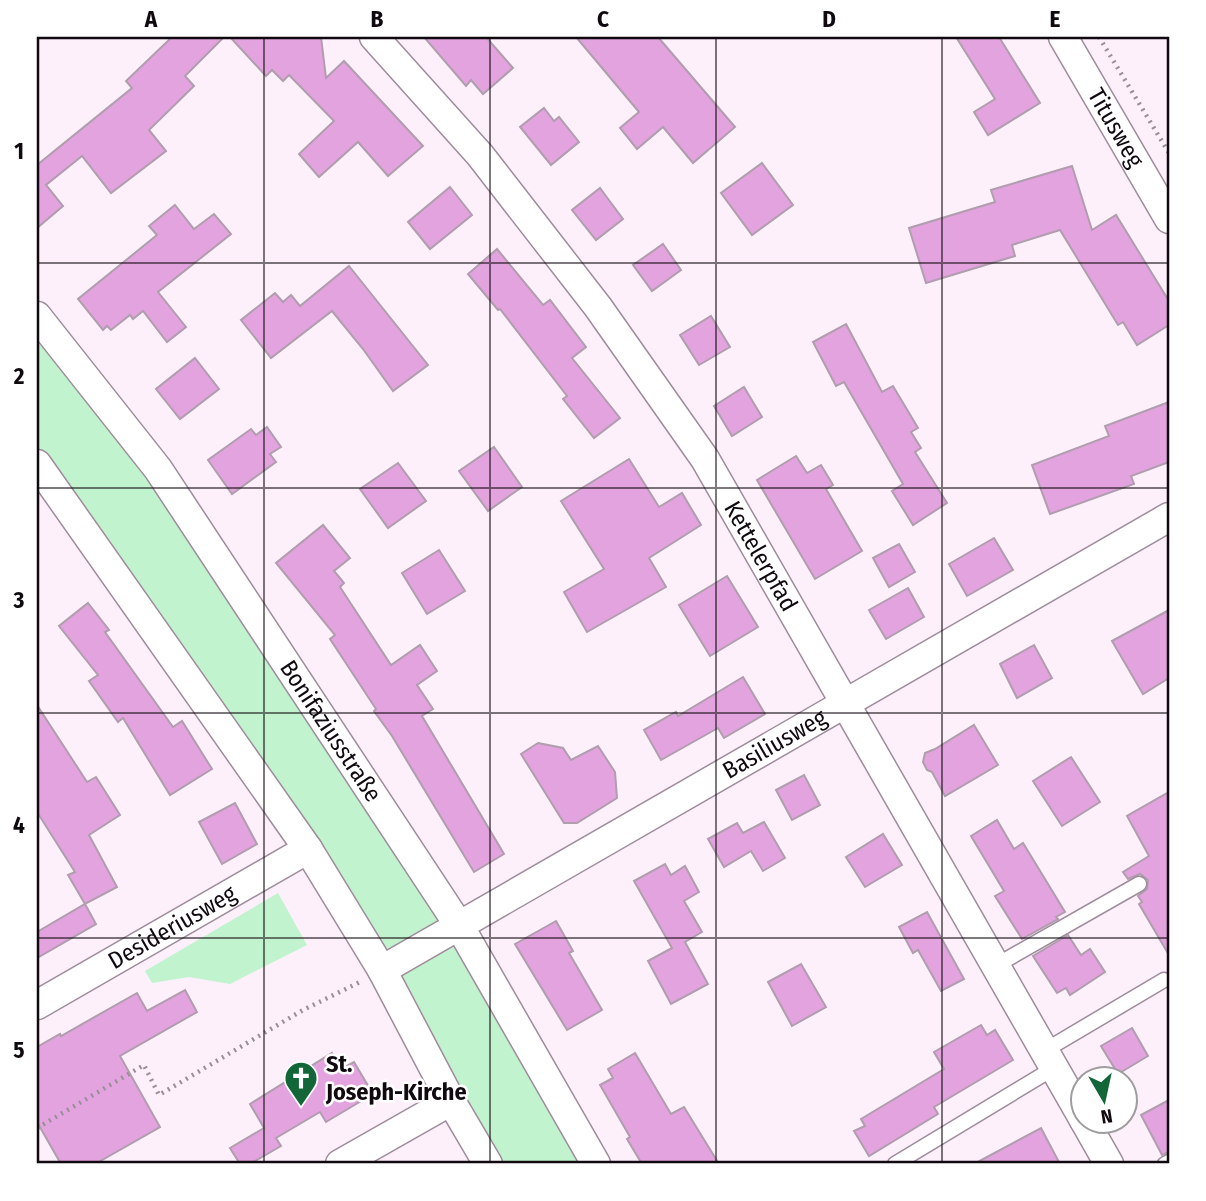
<svg xmlns="http://www.w3.org/2000/svg" width="1206" height="1201" viewBox="0 0 1206 1201" font-family="'Fira Sans Condensed',sans-serif">
<style>
.green{fill:#c0f3ce}
.building{fill:#e3a3de;stroke:#b09dae;stroke-width:2}
.lines{fill:none;stroke-linecap:round;stroke-linejoin:round}
.lane-casing{stroke:#9e8c9c;stroke-width:17}
.street-casing{stroke:#9e8c9c;stroke-width:31}
.path{stroke:#998f98;stroke-width:4.5;stroke-dasharray:2 5;stroke-linecap:butt}
.lane{stroke:#fff;stroke-width:14}
.street{stroke:#fff;stroke-width:28}
.grid{fill:none;stroke:#10090f;stroke-width:2;stroke-opacity:0.55}
.labels{text-anchor:middle;stroke-width:5;stroke-linejoin:round;paint-order:stroke}
.street-label{font-size:24px;fill:#10090f;stroke:#fff}
.poi-label{font-size:24px;font-weight:bold;fill:#10090f;stroke:#fff;text-anchor:start}
.neatline{fill:none;stroke:#10090f;stroke-width:2.5}
.grid-label{font-size:23px;text-anchor:middle;font-weight:bold;fill:#10090f}
</style>
<rect width="100%" height="100%" fill="#fdf0fb"/>
<g class="green">
<polygon points="37,329 153,476 462,945 585,1164 500,1164 311,837 37,447"/>
<polygon points="278,893 307,945 230,984 189,977 152,983 145,971"/>
</g>
<g class="building">
<polygon points="172,37 224,37 185,76 194,86 149,130 166,151 111,193 82,156 46,185 63,206 37,228 37,165 132,88 126,81"/>
<polygon points="230,37 321,37 326,78 344,61 423,146 388,176 358,142 319,177 299,154 334,121 289,75 283,81 272,70 266,76"/>
<polygon points="424,37 486,37 513,68 483,94 471,80 466,86"/>
<polygon points="576,37 658,37 735,127 693,163 663,127 637,149 620,128 639,112"/>
<polygon points="956,37 999,37 1040,103 988,135 974,112 995,99"/>
<polygon points="544,108 554,121 559,117 579,142 551,165 520,127"/>
<polygon points="762,163 793,205 752,235 721,193"/>
<polygon points="1072,166 1092,230 1116,215 1169,301 1169,325 1137,345 1123,322 1118,325 1060,230 1012,245 1015,256 926,283 909,228 995,202 991,190"/>
<polygon points="450,187 472,215 430,249 408,222"/>
<polygon points="600,188 623,219 596,240 572,210"/>
<polygon points="175,205 194,229 214,214 231,234 158,292 186,327 167,342 143,311 133,319 130,315 111,330 107,326 103,330 78,299 157,235 149,226"/>
<polygon points="663,244 681,270 652,291 633,265"/>
<polygon points="497,249 543,305 550,300 586,347 572,358 620,418 594,438 563,399 567,396 500,309 498,310 468,274"/>
<polygon points="349,266 428,365 393,391 363,349 332,311 271,358 241,320 275,293 283,302 291,295 300,306"/>
<polygon points="711,316 730,347 699,365 680,335"/>
<polygon points="846,324 882,392 893,386 918,428 911,432 921,448 915,452 947,503 913,525 892,491 903,484 844,382 836,386 813,342"/>
<polygon points="195,358 219,389 180,419 156,389"/>
<polygon points="744,387 762,417 732,436 714,406"/>
<polygon points="1169,402 1169,462 1131,476 1134,484 1050,514 1032,465 1109,436 1105,426"/>
<polygon points="267,427 281,447 270,454 276,462 232,494 208,460 251,429 256,435"/>
<polygon points="494,447 522,487 488,511 459,471"/>
<polygon points="796,456 807,473 821,465 833,485 826,489 862,551 815,579 757,480"/>
<polygon points="629,459 659,507 682,493 701,525 649,558 666,587 587,632 564,592 604,569 561,501"/>
<polygon points="398,463 426,501 388,528 360,489"/>
<polygon points="323,525 350,558 334,571 344,583 340,587 391,665 420,645 437,671 417,685 433,709 422,716 504,854 474,872 392,736 374,711 376,709 330,639 335,635 276,563"/>
<polygon points="994,538 1013,570 967,596 949,564"/>
<polygon points="899,544 915,572 889,587 873,558"/>
<polygon points="439,550 465,591 427,614 402,573"/>
<polygon points="727,576 758,627 710,656 679,605"/>
<polygon points="908,588 924,617 886,639 869,610"/>
<polygon points="88,603 109,630 105,632 173,727 182,721 212,769 170,795 123,718 118,722 89,681 98,675 59,626"/>
<polygon points="1169,610 1169,678 1143,694 1112,641"/>
<polygon points="1034,645 1052,678 1017,698 1000,664"/>
<polygon points="743,677 765,714 724,738 718,728 661,760 644,730 676,712 678,716"/>
<polygon points="37,705 87,782 96,777 120,815 89,835 117,887 85,904 68,875 75,872 37,812"/>
<polygon points="974,725 998,765 945,796 932,772 927,770 923,762 925,753 935,749"/>
<polygon points="538,743 563,748 571,760 598,746 615,772 617,798 577,823 564,823 521,754"/>
<polygon points="1071,757 1100,802 1062,826 1033,781"/>
<polygon points="804,775 820,805 792,820 776,790"/>
<polygon points="1169,792 1169,955 1139,904 1142,902 1138,896 1147,889 1148,880 1140,874 1128,879 1123,872 1149,856 1127,816"/>
<polygon points="235,803 257,844 222,864 199,822"/>
<polygon points="997,820 1014,849 1023,843 1065,912 1056,917 1058,919 1022,939 995,896 1004,891 971,836"/>
<polygon points="764,822 785,858 763,871 751,851 724,867 708,839 737,823 743,833"/>
<polygon points="883,834 902,865 865,887 846,857"/>
<polygon points="665,864 671,875 685,866 699,892 684,901 702,932 685,942 708,984 671,1004 648,961 672,948 634,881"/>
<polygon points="85,904 96,924 37,958 37,932"/>
<polygon points="927,912 964,979 941,991 918,950 913,953 899,927"/>
<polygon points="556,921 573,951 569,953 602,1010 567,1030 515,944"/>
<polygon points="1068,935 1081,955 1090,949 1105,972 1070,995 1066,988 1057,993 1033,956"/>
<polygon points="801,964 826,1007 792,1026 768,982"/>
<polygon points="185,990 197,1012 120,1056 160,1127 95,1164 61,1164 37,1122 37,1047 60,1034 61,1036 137,993 147,1011"/>
<polygon points="981,1025 987,1035 995,1030 1013,1060 934,1107 938,1114 869,1156 854,1131 865,1126 861,1119 944,1069 934,1052"/>
<polygon points="1132,1028 1148,1056 1118,1074 1101,1046"/>
<polygon points="332,1053 341,1069 354,1062 373,1094 326,1122 320,1112 276,1138 281,1146 250,1164 240,1164 230,1148 264,1128 250,1104"/>
<polygon points="635,1053 671,1114 684,1107 719,1164 642,1164 627,1139 630,1137 600,1085 613,1078 608,1069"/>
<polygon points="1169,1100 1169,1152 1162,1155 1141,1115"/>
<polygon points="1041,1128 1060,1164 974,1164"/>
</g>
<g class="lines">
<defs>
<g id="lane">
<polyline points="995,966 1139,884"/>
<polyline points="1044,1051 1164,980"/>
<polyline points="895,1164 1054,1068"/>
<polyline points="1165,1164 1169,1162"/>
</g>
<g id="street">
<path id="s1" d="M374 37 480 155 598 307 705 459 1084 1120"/>
<path id="s2" d="M1063 37 1169 219"/>
<path id="s3" d="M37 316 158 469 460 927 596 1164"/>
<polyline points="37,464 308,849 382,970 451,1101 488,1164"/>
<path id="s4" d="M382 970 1169 517"/>
<path id="s5" d="M37 1005 308 849"/>
<polyline points="1084,1120 1109,1164"/>
<polyline points="340,1164 451,1101"/>
</g>
</defs>
<use href="#lane" class="lane-casing"/>
<use href="#street" class="street-casing"/>
<g class="path">
<polyline points="1099,37 1169,153"/>
<polyline points="37,1128 144,1065 159,1095 303,1010 360,982"/>
</g>
<use href="#lane" class="lane"/>
<use href="#street" class="street"/>
</g>
<path class="grid" d="M264 37V1164M490 37V1164M716 37V1164M942 37V1164M37 263H1169M37 488H1169M37 713H1169M37 938H1169"/>
<defs>
<symbol id="church-pin" viewBox="-11 -11 22 30"><path d="M0 17L-7.5 6A9.5 9.5 0 1 1 7.5 6Z" fill="#126637" stroke="#fff"/><path d="M-1.2-6h2.4v3.5h3.3v2.4h-3.3V6h-2.4V-.1h-3.3v-2.4h3.3Z" fill="#fff"/></symbol>
</defs>
<g fill-rule="evenodd">
<use href="#church-pin" x="282" y="1059" width="38" height="52"/>
</g>
<g class="labels">
<g class="street-label">
<text dy="8" stroke="none"><textPath href="#s2" startOffset="105">Titusweg</textPath></text>
<text dy="8" stroke="none"><textPath href="#s1" startOffset="649">Kettelerpfad</textPath></text>
<text dy="8" stroke="none"><textPath href="#s3" startOffset="509">Bonifaziusstraße</textPath></text>
<text dy="8" stroke="none"><textPath href="#s4" startOffset="453">Basiliusweg</textPath></text>
<text dy="8" stroke="none"><textPath href="#s5" startOffset="156">Desideriusweg</textPath></text>
</g>
<g class="poi-label">
<text x="326" y="1072">St.<tspan x="326" dy="28">Joseph-Kirche</tspan></text>
</g>
</g>
<rect width="1206" height="1201" fill="none" stroke="#ffffff" stroke-width="77"/>
<g transform="translate(1104 1100) rotate(171)"><circle r="33" fill="#ffffff" stroke="#9f9d9f" stroke-width="2"/>
<path d="M0-5L12 26L0 18L-12 26Z" fill="#126637"/>
<text y="-10" font-size="19" font-weight="bold" text-anchor="middle" fill="#10090f">N</text>
</g>
<rect x="38" y="38" width="1130" height="1124" class="neatline"/>
<g class="grid-label">
<text x="151" y="27">A</text>
<text x="377" y="27">B</text>
<text x="603" y="27">C</text>
<text x="829" y="27">D</text>
<text x="1055" y="27">E</text>
<text x="19" y="159">1</text>
<text x="19" y="384">2</text>
<text x="19" y="608">3</text>
<text x="19" y="833">4</text>
<text x="19" y="1058">5</text>
</g>
</svg>
